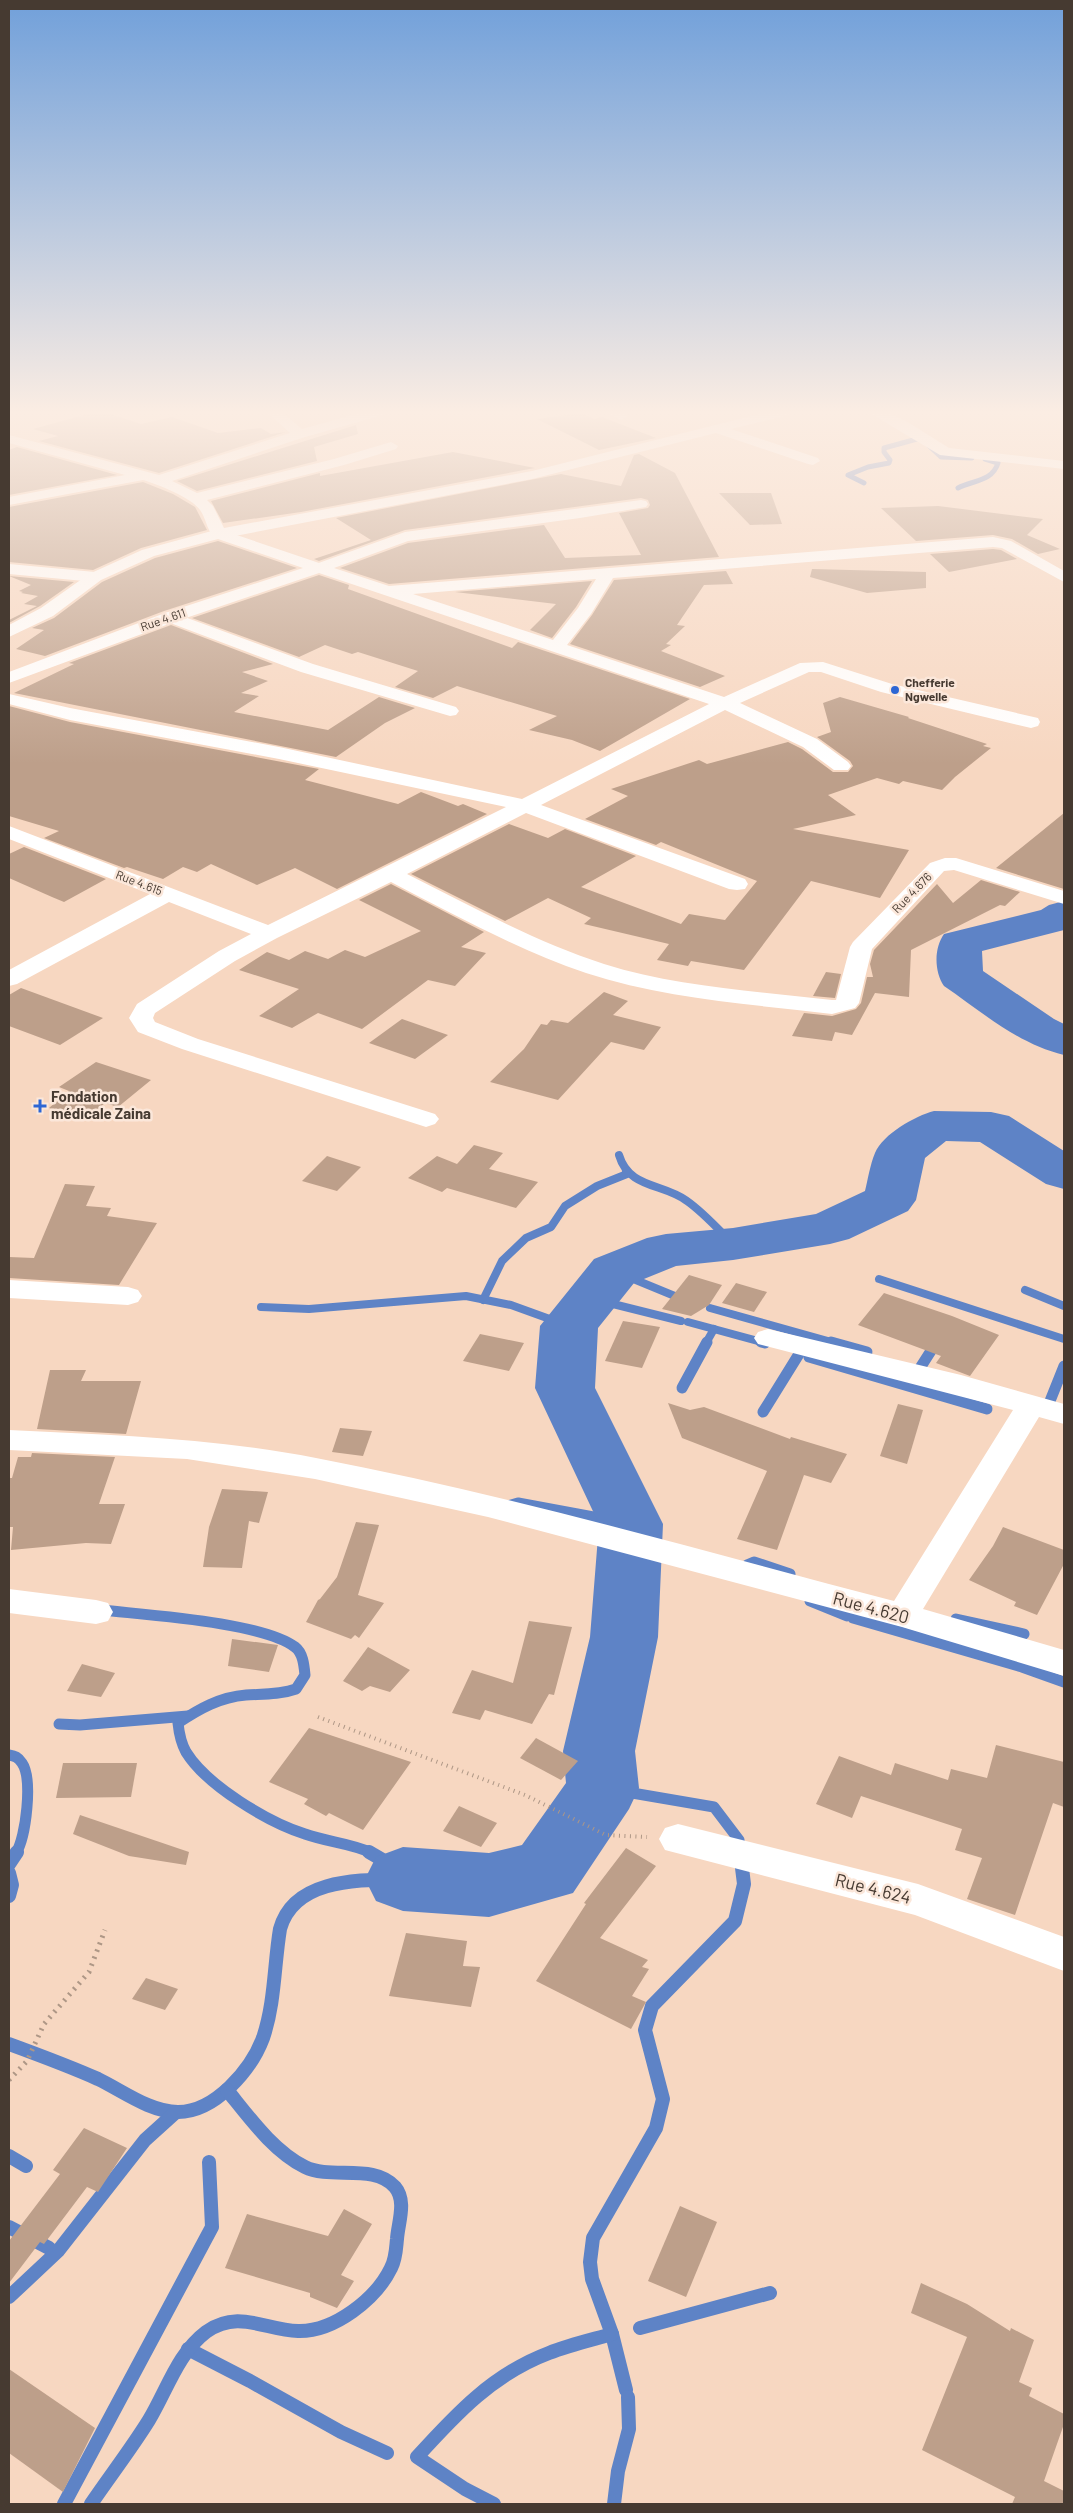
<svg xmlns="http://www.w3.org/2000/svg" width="1073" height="2513" viewBox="0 0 1073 2513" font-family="Barlow,sans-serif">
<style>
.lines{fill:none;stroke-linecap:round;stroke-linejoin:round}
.stream-far3{stroke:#5e83c6;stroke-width:5}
.stream-far2{stroke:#5e83c6;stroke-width:8}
.stream-far1{stroke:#5e83c6;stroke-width:11}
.stream{stroke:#5e83c6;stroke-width:14}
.river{fill:#5e83c6;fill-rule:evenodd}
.building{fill:#bd9f8a}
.path-far1{stroke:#ae9786;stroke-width:4;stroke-dasharray:1 4.5;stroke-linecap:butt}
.path{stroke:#ae9786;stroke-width:5;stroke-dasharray:2 5.5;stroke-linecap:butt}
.minor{fill:#fff;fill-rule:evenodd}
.tertiary{fill:#fff;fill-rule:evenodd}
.poi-dot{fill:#2d66d4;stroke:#fbe7da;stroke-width:2}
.labels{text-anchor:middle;stroke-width:5;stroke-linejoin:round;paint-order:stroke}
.far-street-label{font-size:12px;fill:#463a31;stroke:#fbe7da}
.far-poi-label{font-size:12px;font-weight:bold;fill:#463a31;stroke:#fbe7da;text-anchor:start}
.poi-label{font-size:15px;font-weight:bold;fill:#463a31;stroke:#fbe7da;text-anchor:start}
.near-street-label{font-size:18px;fill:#463a31;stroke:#fbe7da}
</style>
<rect width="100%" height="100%" fill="#f7d7c1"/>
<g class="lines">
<g class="stream-far3">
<polyline points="926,443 941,457 972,458"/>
<polyline points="864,483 848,475 868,467 889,463 890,460 884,452 884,448 917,439"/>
<path d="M958 488C973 480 992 482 998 463L985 459"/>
</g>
<g class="stream-far2">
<path d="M619 1155C629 1189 663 1183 687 1201 704 1213 718 1229 733 1244"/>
<polyline points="614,1271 682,1299"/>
<polyline points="879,1279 1064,1339"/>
<polyline points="1025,1290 1064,1306"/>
<polyline points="589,1298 681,1321"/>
<polyline points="483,1300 502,1261 526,1238 551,1227 565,1206 597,1186 627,1174 626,1171"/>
<polyline points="261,1307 309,1309 466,1296 511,1305 569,1326"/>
<polyline points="710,1308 835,1343"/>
<polyline points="688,1322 765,1343"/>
<polyline points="706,1343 714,1329"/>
</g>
<g class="stream-far1">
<polyline points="761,1342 765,1343"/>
<polyline points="831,1342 867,1352"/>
<polyline points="809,1357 987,1409"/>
<polyline points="920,1368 936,1343"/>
<polyline points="682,1388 707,1342"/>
<polyline points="1050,1401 1064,1366"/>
<polyline points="763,1412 799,1354"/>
<polyline points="508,1506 518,1503 631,1524"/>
<polyline points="747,1565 754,1562 790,1574"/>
<polyline points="810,1601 847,1616"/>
<path d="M102 1610C146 1615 262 1622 295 1647 303 1653 304 1665 305 1675L296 1689C279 1695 263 1694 246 1695 220 1697 199 1709 178 1723 179 1733 181 1743 186 1752 207 1786 268 1822 305 1834 327 1842 351 1843 372 1853"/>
<polyline points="853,1618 1022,1667 1064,1682"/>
<polyline points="956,1619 1024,1634"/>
<polyline points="59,1724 80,1725 188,1716"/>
<path d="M9 1755C15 1756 18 1757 22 1763 33 1779 26 1837 16 1853"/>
<polyline points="603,1788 714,1807 739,1840 740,1853"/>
</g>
<g class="stream">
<polyline points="369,1852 381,1859 403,1879"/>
<polyline points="9,1864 17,1852"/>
<polyline points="9,1873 12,1885 9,1896"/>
<path d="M9 2044C39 2055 69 2066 98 2079 123 2091 150 2112 178 2112 215 2112 251 2070 263 2038 275 2003 274 1965 280 1929 294 1878 360 1880 403 1879"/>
<polyline points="9,2156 26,2166"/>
<polyline points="9,2227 49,2248"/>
<polyline points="9,2297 58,2251 145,2140 176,2112"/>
<polyline points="640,2328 770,2293"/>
<polyline points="188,2349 250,2381 341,2432 387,2453"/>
<polyline points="626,2390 612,2334 592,2279 590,2262 593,2238 656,2128 663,2099 645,2030 652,2006 735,1921 744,1884 740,1852"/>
<polyline points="64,2504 212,2227 209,2162"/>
<path d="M91 2504C110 2476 131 2449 149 2420 167 2390 178 2353 206 2332 238 2309 265 2330 298 2331 334 2332 376 2299 391 2268 396 2259 396 2248 397 2239 398 2223 407 2201 395 2187 374 2163 331 2180 305 2167 273 2151 249 2117 227 2090"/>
<path d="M494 2504 465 2489 417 2457C456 2414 493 2374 549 2353 569 2345 591 2340 612 2334"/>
<polyline points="614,2504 618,2471 629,2429 628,2397"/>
</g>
<g class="river">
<path d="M1064 901V930L982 951 983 971 1054 1019 1064 1024V1055C1018 1044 982 1012 944 986 934 971 934 948 944 934L1041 910 1049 905Z"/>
<path d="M934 1111 991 1112 1009 1116 1064 1151V1189L1046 1184 980 1142 946 1141 925 1158 916 1200 908 1211 849 1239 830 1244 733 1260 676 1266 634 1283 598 1328 595 1388 663 1524 658 1637 635 1751 639 1788 629 1809 573 1893 489 1917 403 1911 376 1901 365 1879 376 1857 403 1847 489 1853 522 1845 566 1783 563 1751 590 1637 599 1524 535 1388 540 1326 594 1259 647 1238 666 1234 733 1228 816 1214 865 1191C868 1179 870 1165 875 1153 883 1134 915 1116 934 1111Z"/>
</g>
</g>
<g class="building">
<polygon points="95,412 108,413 141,424 172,417 218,433 261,428 271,434 286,432 159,473 39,441 58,436 33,429"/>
<polygon points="582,413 594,419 602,417 656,438 599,450 537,419"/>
<polygon points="356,425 358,434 314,447 317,461 197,491 177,481"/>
<polygon points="17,447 117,475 9,495 9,450"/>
<polygon points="453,452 535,468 301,512 223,523 211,501 320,473 320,476"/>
<polygon points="639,454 675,473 719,557 389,584 340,568 408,543 544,525 565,558 641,555 619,513 648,508 650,505 648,500 641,498 405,530 319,561 314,559 371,540 336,518 561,474 621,486 634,455"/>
<polygon points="143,482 173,494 195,507 207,530 141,548 93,570 9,562 9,507"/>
<polygon points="719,493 771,493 782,524 750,525"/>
<polygon points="938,506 1043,519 1027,535 1060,549 1038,554 1012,539 993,535 916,541 881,508"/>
<polygon points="218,541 297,568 164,611 45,656 16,649 44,630 32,628 54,618 102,582 155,558"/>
<polygon points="993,549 1001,550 1017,559 949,572 930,554"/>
<polygon points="812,569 926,572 926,588 867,593 810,577"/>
<polygon points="726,571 733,584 704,585 677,625 685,626 666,644 671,645 661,651 725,676 700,687 570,644 592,615 614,580"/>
<polygon points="319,575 349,585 348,589 512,648 518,642 690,699 600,751 572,740 529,730 557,716 457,686 433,698 395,687 418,671 358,652 352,654 325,645 299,657 192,618"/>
<polygon points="9,576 74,582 40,606 9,623 9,620 37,606 24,604 38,596 21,593 23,592 19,591 31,585"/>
<polygon points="592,581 576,607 552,638 530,630 556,604 455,592"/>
<polygon points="171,625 273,664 242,672 268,681 241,693 259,696 234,712 328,730 379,697 415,708 385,723 336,757 14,693 74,664 69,663"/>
<polygon points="840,697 909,717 908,718 987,744 983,746 991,748 955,777 942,790 903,781 899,784 877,778 828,795 856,815 793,829 909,850 880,898 811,881 744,970 691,961 688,966 657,960 669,944 584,924 591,918 548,898 505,921 411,874 509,824 548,838 565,829 636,856 581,887 681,924 689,914 725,920 757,881 661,842 656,845 585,819 628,796 611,789 699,760 707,764 788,742 802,749 833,772 848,772 853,766 850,761 817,737 831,732 823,703"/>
<polygon points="9,706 70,722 319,769 305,780 398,804 421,792 458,806 463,804 487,814 337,889 295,868 257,885 211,864 197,872 183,867 163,879 127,867 124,868 44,838 59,831 9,816"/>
<polygon points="1064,813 1064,889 996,868 1042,831"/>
<polygon points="24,847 106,879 64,902 52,897 9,878 9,854"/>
<polygon points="981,880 1020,892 1005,906 1000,905 911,950 909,997 875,993 852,1035 835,1032 832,1041 792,1036 804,1013 832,1016 856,1009 861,1003 867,977 873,977 870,964 874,950 937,884 953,903"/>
<polygon points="391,884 484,932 461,947 486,953 455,986 428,980 362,1029 318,1013 292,1028 259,1016 299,989 239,970 267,952 289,960 305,951 328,959 345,950 365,957 421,931 359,900"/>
<polygon points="826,972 841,974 835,998 813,996"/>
<polygon points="21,988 103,1018 60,1045 9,1026 9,995"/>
<polygon points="604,992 628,1001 613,1015 661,1027 644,1050 611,1042 558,1100 490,1082 524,1049 541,1024 547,1025 551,1020 568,1023"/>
<polygon points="402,1019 448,1035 415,1059 369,1043"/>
<polygon points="96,1062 151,1080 118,1107 105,1103 88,1118 49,1108 69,1091 59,1087"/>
<polygon points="474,1145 503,1153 489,1169 538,1182 516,1208 447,1188 442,1192 408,1178 437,1156 457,1164"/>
<polygon points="327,1156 361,1167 337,1191 302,1181"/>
<polygon points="65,1184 95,1186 86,1206 111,1208 107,1216 157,1223 119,1285 9,1278 9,1257 34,1258"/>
<polygon points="689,1275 722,1285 709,1305 691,1316 662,1309"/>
<polygon points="736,1283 767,1292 754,1312 722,1303"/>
<polygon points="884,1293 952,1316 999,1335 970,1376 936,1363 941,1356 858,1325"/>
<polygon points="623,1321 660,1327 642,1368 605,1361"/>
<polygon points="480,1334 524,1343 509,1371 463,1361"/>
<polygon points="50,1370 86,1370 81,1381 141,1381 126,1434 37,1429"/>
<polygon points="668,1403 690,1410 704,1407 790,1439 791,1437 847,1454 831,1483 804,1475 777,1550 737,1539 767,1471 682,1438"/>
<polygon points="898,1404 923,1410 907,1464 880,1456"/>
<polygon points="340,1428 372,1431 363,1456 332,1452"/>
<polygon points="32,1453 115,1457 99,1504 125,1504 111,1544 86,1543 11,1550 13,1527 9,1527 9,1478 12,1478 18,1457 31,1457"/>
<polygon points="222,1489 268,1492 259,1523 249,1521 242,1568 203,1567 209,1527"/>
<polygon points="356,1522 379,1525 358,1595 384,1603 359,1638 355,1635 351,1639 306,1622 318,1600 320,1599 337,1577"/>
<polygon points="1003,1527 1064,1550 1064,1564 1037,1615 1014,1606 1016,1602 969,1580 993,1546"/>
<polygon points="529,1621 572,1627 554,1695 549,1694 532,1724 485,1710 480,1720 452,1713 472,1670 513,1683"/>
<polygon points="232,1639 278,1645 269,1672 228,1666"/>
<polygon points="368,1647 410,1670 390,1692 370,1686 362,1691 343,1681"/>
<polygon points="82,1664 115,1673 101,1697 67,1691"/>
<polygon points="309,1728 411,1762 363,1830 329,1813 326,1816 304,1804 308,1799 269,1782"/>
<polygon points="536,1738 578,1761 561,1780 520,1758"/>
<polygon points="996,1745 1064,1762 1064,1807 1053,1803 1015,1915 967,1899 982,1858 955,1850 962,1829 861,1796 852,1818 816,1804 839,1756 891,1775 895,1763 948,1780 951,1769 987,1778"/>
<polygon points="63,1763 137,1763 131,1797 56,1798"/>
<polygon points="459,1806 497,1823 481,1847 443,1831"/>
<polygon points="80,1815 189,1852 186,1865 129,1856 73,1834"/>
<polygon points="626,1848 656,1866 600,1938 648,1960 642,1967 649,1969 632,1996 646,2002 631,2029 536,1981 586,1904 584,1903"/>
<polygon points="406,1933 467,1941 463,1966 480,1967 471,2007 389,1996"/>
<polygon points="146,1978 178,1989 165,2010 132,1999"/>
<polygon points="84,2128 127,2148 98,2192 87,2187 44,2244 40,2242 9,2283 9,2241 60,2174 53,2170"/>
<polygon points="680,2206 717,2222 686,2297 648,2281"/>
<polygon points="344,2209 372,2224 341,2275 354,2281 337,2308 310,2297 310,2293 225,2268 247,2214 328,2236"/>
<polygon points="921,2283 967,2304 1010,2331 1011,2328 1034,2340 1019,2382 1032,2388 1029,2396 1064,2414 1064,2424 1044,2481 1064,2491 1064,2504 1012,2504 1015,2497 922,2450 967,2337 911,2313"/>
<polygon points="9,2369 95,2428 63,2492 9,2453"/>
</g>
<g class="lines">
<polyline class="path-far1" points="318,1717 525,1795 606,1835 647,1837"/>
<polyline class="path" points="9,2080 27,2061 44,2024 89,1972 105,1930"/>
<g class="minor">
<path d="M267 412H282L302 429 363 412H385L383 415 305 437 172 481 197 493 334 459 391 442 398 446 396 449 344 465 207 500 213 506 224 528 532 471 767 412H791L789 415 731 429 818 458 820 461 813 465 808 464 716 433 532 479 219 539C207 536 207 519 200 510 192 498 157 484 143 480L9 505V497L125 475 9 443V435L159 475 290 433Z"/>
<polygon points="606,412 624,412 628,416 621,420"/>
<polygon points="868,412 886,412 906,421 949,448 1064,461 1064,469 940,455"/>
<path d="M641 500 646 501 648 504 646 507 580 518 408 541 334 568 389 586 993 537 1011 541 1064 571V582L1002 548 993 547 613 578 591 614 567 645 724 697 800 663 823 662 892 684 1038 718 1040 722 1038 726 1031 728 881 692 821 672H809L740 703 817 739 848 762 851 766 848 770H834L803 747 725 710 541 805 745 879 748 884 745 889 737 890 729 889 526 813 407 874C471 906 535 942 604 964 677 987 756 991 832 1000H836L850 947 853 942 930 863 945 858H956L1064 891V904L954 870 944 871 872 949 859 1003 855 1008 832 1014C750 1004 665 999 586 973 518 950 455 915 391 882L277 938 235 961 155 1013 153 1018 155 1022 198 1039 435 1114 439 1119 435 1124 426 1127 182 1049 138 1032 129 1018 137 1004 219 951 251 934 169 902 17 984 9 986V970L150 894 9 839V826L268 925 506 807 279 759 70 720 9 704V694L70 708 279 747 522 799 709 704 313 571 311 568 313 565 405 532ZM596 579 578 608 553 640 413 594Z"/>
<polygon points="9,564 95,572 103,577 95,582 9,574"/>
<polygon points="171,612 313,664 456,707 459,711 456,715 450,716 301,672 165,621 163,617 165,613"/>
<polygon points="9,1280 128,1287 138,1290 142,1296 138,1302 128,1305 9,1298"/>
<path d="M768 1329 961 1375 1064 1404V1424L1039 1417 923 1609 1064 1650V1676L902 1627 488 1517 315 1479 187 1459 9 1450V1430C112 1435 215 1438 316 1458 511 1495 702 1551 894 1601L1013 1410 758 1344 754 1338 758 1332Z"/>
<polygon points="9,1589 96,1600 108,1603 113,1612 108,1621 96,1624 9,1613"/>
<polygon points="678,1824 918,1884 1064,1937 1064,1971 915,1915 665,1850 659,1839 665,1828"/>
</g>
<polygon class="tertiary" points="219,529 325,565 327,568 325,571 177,621 9,683 9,672 165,613 303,568 218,539 154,556 101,580 53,616 9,637 9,625 41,608 89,574 142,550"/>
</g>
<linearGradient id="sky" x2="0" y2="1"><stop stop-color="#71a0da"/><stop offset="0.54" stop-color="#fbede3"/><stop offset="1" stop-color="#fbede3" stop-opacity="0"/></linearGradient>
<rect width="1073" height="764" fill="url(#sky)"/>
<g class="poi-dot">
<circle cx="895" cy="690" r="5"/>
<path d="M37.5 1098.5h5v5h5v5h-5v5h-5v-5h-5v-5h5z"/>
</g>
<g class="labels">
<g class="far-street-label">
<text transform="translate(163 620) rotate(-19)" y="4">Rue 4.611</text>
<text transform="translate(139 883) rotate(21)" y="4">Rue 4.615</text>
<text transform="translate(912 893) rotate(-46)" y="4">Rue 4.676</text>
</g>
<g class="far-poi-label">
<text x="905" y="687">Chefferie<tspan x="905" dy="14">Ngwelle</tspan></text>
</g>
<g class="poi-label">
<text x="51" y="1102">Fondation<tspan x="51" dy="17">médicale Zaina</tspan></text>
</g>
<g class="near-street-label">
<text transform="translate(871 1608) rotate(15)" y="6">Rue 4.620</text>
<text transform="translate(873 1889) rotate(14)" y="6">Rue 4.624</text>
</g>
</g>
<rect width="1073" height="2513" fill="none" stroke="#463a31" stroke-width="20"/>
</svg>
